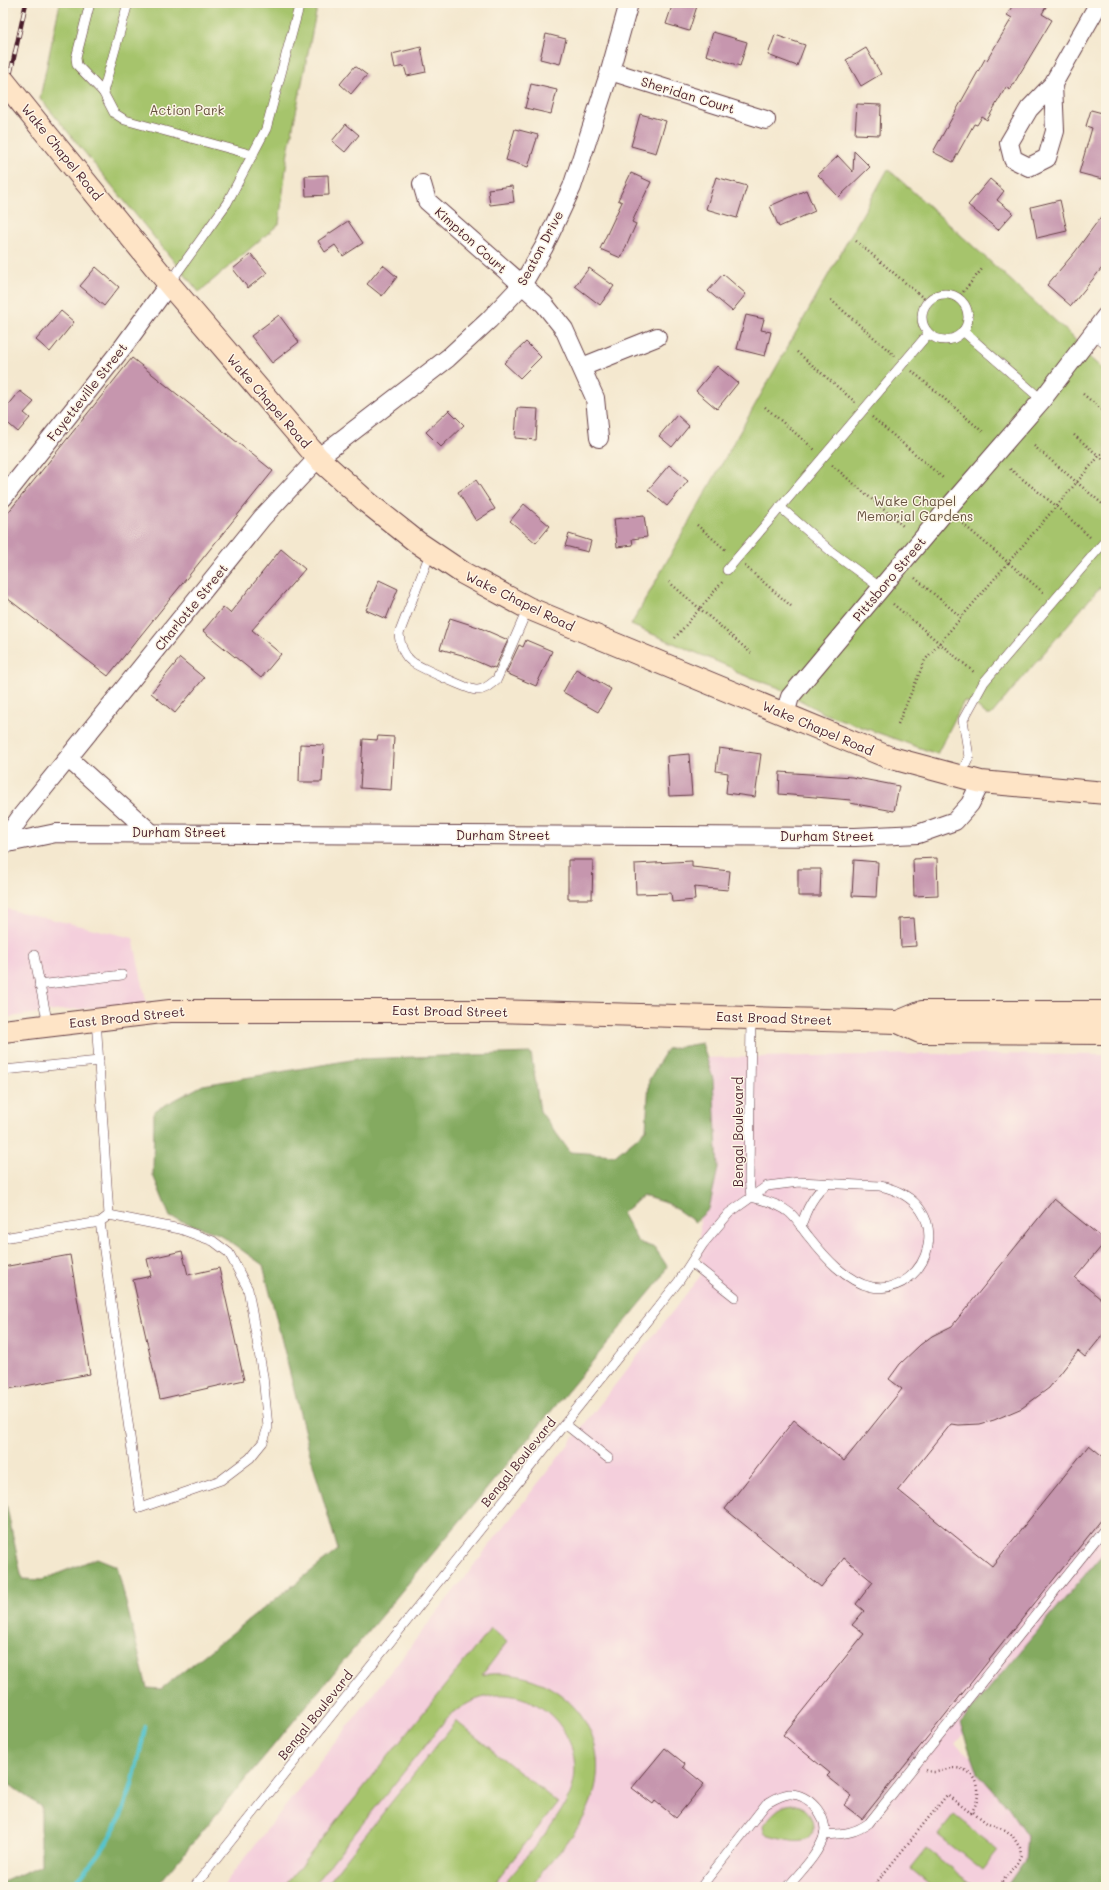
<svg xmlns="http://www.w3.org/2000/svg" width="1109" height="1890" viewBox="0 0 1109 1890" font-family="Mali,sans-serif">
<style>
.built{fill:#f4cfdc}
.green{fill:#a6c46c;stroke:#78724c}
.forest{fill:#84aa60;stroke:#676446}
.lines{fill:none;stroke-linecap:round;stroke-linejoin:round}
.stream{stroke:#57c4cd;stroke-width:4.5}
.building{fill:#c696ae}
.service-casing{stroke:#643d44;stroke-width:10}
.minor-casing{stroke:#643d44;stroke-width:20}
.secondary-casing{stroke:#643d44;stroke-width:24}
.path{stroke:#643d44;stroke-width:2.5;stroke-dasharray:1 3;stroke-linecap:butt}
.service{stroke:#fff;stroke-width:9}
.minor{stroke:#fff;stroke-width:18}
.secondary{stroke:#fee4c6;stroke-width:22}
.rail-casing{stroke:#4a1f2b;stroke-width:4.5}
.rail{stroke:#fcf5e5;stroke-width:3;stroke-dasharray:9;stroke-linecap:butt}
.secondary-bridge-casing{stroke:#643d44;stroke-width:24;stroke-linecap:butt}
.secondary-bridge{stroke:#fee4c6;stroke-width:22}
.labels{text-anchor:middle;stroke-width:3;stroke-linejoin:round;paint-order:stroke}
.street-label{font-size:13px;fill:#4a1f2b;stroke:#fcf5e5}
.park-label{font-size:13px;fill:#66513e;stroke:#fcf5e5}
</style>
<rect width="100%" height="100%" fill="#fcf5e5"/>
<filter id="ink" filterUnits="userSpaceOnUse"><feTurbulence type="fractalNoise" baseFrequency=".025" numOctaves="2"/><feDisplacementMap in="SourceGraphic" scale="8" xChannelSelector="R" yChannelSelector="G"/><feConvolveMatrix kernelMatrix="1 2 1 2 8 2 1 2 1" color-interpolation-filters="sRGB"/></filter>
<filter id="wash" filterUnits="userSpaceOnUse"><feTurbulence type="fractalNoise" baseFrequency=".012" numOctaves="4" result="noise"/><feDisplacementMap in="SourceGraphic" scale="16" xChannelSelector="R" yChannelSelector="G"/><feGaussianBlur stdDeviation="0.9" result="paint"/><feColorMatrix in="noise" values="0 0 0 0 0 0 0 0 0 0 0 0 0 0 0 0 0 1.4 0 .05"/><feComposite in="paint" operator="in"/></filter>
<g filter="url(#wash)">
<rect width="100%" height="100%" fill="#f4e8cf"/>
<g class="built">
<polygon points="3,908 133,938 147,1005 62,1010 3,1018"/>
<polygon points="930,1054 1106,1055 1106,1558 955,1744 1059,1828 1015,1887 222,1887 701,1275 696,1058"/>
</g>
<g class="green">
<polygon points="60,3 318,3 288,152 279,224 199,292 40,98"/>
<polygon points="888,169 1071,335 1089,357 1106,372 1106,592 1100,587 991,715 987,715 977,706 964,701 937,754 823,713 777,687 735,672 732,668 631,625"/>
<path d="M491 1628 507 1642 482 1675C556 1664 620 1731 590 1804 578 1835 550 1861 530 1887H501C521 1862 566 1815 573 1785 584 1738 544 1692 496 1695 476 1697 461 1706 447 1718L312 1887H284Z"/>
<polygon points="456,1721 558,1803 491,1887 324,1887"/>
<path d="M792 1804C797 1805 802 1807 806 1810 814 1818 818 1839 802 1840 792 1842 778 1837 768 1835L764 1833 763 1825C772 1815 778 1806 792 1804Z"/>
<polygon points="954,1815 998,1850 982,1870 938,1835"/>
<polygon points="927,1849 971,1884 969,1887 933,1887 911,1869"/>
</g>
<g class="forest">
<polygon points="702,1043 713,1079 718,1168 709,1209 695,1222 669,1204 643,1196 622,1213 638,1242 655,1248 667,1266 660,1280 156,1887 3,1887 3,1882 41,1865 41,1807 3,1780 3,1489 22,1579 42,1580 97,1558 117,1566 147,1688 161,1689 338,1550 310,1454 263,1265 219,1234 170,1217 153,1175 154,1111 203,1085 357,1059 531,1053 540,1111 570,1152 616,1155 646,1130 649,1080 667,1049"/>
<polygon points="1106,1550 1106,1887 1006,1887 1025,1860 1027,1835 1009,1809 978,1773 960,1723"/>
</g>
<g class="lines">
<path class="stream" d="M71 1887C80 1876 90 1866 99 1854 127 1817 136 1772 145 1727"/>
</g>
<g id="blocks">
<g class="building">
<polygon points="673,3 698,3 689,31 666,24"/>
<polygon points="1014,3 1048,3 1042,14 1052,20 1010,90 1006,87 987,120 982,117 977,125 974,124 953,162 933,152 985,59 987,60 1012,18 1007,15"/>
<polygon points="713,32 747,42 740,66 706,55"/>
<polygon points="546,34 566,39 560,64 540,59"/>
<polygon points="775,35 805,45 797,66 768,55"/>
<polygon points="421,47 426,72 407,76 404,66 395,68 392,54"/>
<polygon points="866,48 881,74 861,86 846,60"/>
<polygon points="355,66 367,75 351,94 340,84"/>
<polygon points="531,84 557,90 551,114 525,108"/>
<polygon points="857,104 881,105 880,135 855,134"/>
<polygon points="1091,110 1106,114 1106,166 1102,179 1079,173 1092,128 1086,126"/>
<polygon points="640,114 666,121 656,153 631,146"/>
<polygon points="346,124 359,135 345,152 332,141"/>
<polygon points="515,129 538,135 528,167 506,160"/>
<polygon points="854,151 870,167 839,197 818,175 838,156 853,172"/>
<polygon points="631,173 651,182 632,222 636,224 621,258 600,249 622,202 618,200"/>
<polygon points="328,175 329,195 306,196 305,176"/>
<polygon points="716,177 747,186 737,218 706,209"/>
<polygon points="990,179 1004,191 997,200 1013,213 998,230 968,205"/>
<polygon points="512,186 514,202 490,205 488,189"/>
<polygon points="806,190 815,211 779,227 770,206"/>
<polygon points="1060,200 1067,231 1037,238 1031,207"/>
<polygon points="1106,210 1106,263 1071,306 1047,285 1075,252"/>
<polygon points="348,221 363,243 343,256 335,245 325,252 318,241"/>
<polygon points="251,254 267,273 248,288 233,269"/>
<polygon points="383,265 397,277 382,296 367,284"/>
<polygon points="96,267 119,287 104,306 80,286"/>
<polygon points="589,268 614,286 600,305 575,286"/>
<polygon points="723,274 746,294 732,311 708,291"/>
<polygon points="61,311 74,322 50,352 36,340"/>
<polygon points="279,315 299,342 272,363 251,336"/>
<polygon points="746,315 764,319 761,330 771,332 765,356 737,349"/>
<polygon points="526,342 541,357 520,378 504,363"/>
<polygon points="132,358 273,471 108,676 3,595 3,519"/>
<polygon points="717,366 738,383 717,409 696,391"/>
<polygon points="20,391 34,402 24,413 30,418 18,432 3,419 3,412"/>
<polygon points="517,408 538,409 536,440 515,438"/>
<polygon points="449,410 464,425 441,447 426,432"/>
<polygon points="677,415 689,426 672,447 659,436"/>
<polygon points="669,465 688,481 667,506 648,490"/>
<polygon points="476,480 495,509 476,521 458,492"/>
<polygon points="524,504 550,526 536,543 510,521"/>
<polygon points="644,516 647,537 632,539 633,545 617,547 614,519"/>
<polygon points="569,534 591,541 588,552 565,546"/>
<polygon points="281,549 305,569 252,630 281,654 261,678 203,631 223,607 230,613"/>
<polygon points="379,580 398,589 386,619 366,610"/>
<polygon points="450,618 478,627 508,640 495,668 493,667 492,668 462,655 440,649"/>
<polygon points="526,640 552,651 536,686 506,673 519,645 523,647"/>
<polygon points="180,658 204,678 175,713 151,693"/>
<polygon points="576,669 611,689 598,712 563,692"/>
<polygon points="378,736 394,737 391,790 360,788 363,739 377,740"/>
<polygon points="300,744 324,745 322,782 299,782"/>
<polygon points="719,748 761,754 755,797 726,793 728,773 716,771"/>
<polygon points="689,754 692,795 669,796 667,756"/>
<polygon points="780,772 852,777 899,786 894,811 850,803 851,800 779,794"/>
<polygon points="937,858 938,895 914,896 913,859"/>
<polygon points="568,860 593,860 592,899 568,899"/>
<polygon points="854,860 878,862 876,897 852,896"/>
<polygon points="692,861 692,867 730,871 728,890 694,887 695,900 672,902 671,893 636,894 635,864"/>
<polygon points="798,869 821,869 820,896 798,896"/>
<polygon points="914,918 916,946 901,947 900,919"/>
<polygon points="1054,1199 1106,1241 1075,1278 1106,1303 1106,1331 1085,1357 1078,1351 1049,1388 1022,1408 994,1420 980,1424 959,1425 951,1424 898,1490 992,1566 1089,1445 1106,1459 1106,1514 862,1819 844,1805 852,1796 827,1776 830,1773 783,1735 864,1634 852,1625 864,1611 856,1604 873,1582 844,1558 821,1587 725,1509 794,1420 844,1461 902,1389 889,1379 900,1364 920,1345 932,1336 952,1326"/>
<polygon points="182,1251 188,1275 219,1268 244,1380 160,1399 133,1280 151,1276 147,1259"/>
<polygon points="70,1255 90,1374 3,1390 3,1267"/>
<polygon points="665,1748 685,1764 683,1767 704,1784 676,1818 655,1801 653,1804 632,1788"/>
</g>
</g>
</g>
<g filter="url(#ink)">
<use href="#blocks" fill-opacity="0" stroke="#643d44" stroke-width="1"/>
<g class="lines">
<defs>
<g id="service">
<polyline points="90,3 76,58 77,65 103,92 114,113 125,120 253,155"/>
<polyline points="103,92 128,3"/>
<polyline points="169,284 227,203 266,129 300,3"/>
<circle cx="945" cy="317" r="23"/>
<polyline points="963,331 1042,400"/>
<polyline points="1093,333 1106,344"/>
<polyline points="780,507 833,553 881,588"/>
<path d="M431 551 399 634C400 643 403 655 411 661 416 666 470 690 476 690 484 691 491 684 497 679L528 608"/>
<polyline points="727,570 928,334"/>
<polyline points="960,777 969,757 963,720 984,682 1106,540"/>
<polyline points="34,955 48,1025"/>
<polyline points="39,985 122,975"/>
<polyline points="3,1070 99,1061"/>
<polyline points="751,1197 749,1179 751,1018"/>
<polyline points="100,1222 140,1508 221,1480 250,1458 263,1442 268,1427 263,1376 248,1289 229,1253 213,1241 180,1229 109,1215"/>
<path d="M801 1227C806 1209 813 1195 827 1184"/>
<polyline points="3,1238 100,1222 109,1215 96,1019"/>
<polyline points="692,1263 735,1297"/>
<polyline points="565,1424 608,1458"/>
<path d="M824 1835C842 1834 854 1834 869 1823L1106 1527"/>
<path d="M194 1887 679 1281 703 1244 729 1213 767 1186 799 1182 880 1186C961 1203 929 1297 872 1287 846 1282 824 1256 809 1237 802 1229 798 1220 790 1213 779 1204 765 1200 751 1197"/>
<path d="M701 1887 766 1804C773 1800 780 1795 789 1794 809 1793 829 1817 824 1836 818 1855 800 1872 788 1887"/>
</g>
<g id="minor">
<polyline points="610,71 766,120"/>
<polyline points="1053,84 1055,131 1047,158 1029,167 1013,159 1009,143 1029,109 1053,84 1099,3"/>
<polyline points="422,184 427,201 544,304 564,329 595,398 599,438"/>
<polyline points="582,367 657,337"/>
<polyline points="3,498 123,347 169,284"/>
<polyline points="785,714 790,697 948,508 1042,400 1106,316"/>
<polyline points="69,759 150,832"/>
<polyline points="3,842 22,815 262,518 318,458 448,358 489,320 522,285 544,247 572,187 610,71 629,3"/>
<polyline points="3,844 56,833 855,837 918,834 955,821 970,804 981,782"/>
</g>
<g id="secondary">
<polyline points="40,126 169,284 318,458 368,503 417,542 463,573 528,608 888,757 981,782 1106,793"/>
<polyline points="898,1022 922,1012 1106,1012"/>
<polyline points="3,1031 170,1011 495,1011 898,1022 920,1032 1106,1033"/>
</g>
</defs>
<use href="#service" class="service-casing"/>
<use href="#minor" class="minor-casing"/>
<use href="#secondary" class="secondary-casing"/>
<g class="path">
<polyline points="856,241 928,302"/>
<polyline points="958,298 982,269"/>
<polyline points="831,300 895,356"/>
<polyline points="797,352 855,402"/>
<polyline points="912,371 983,432"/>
<polyline points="1083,394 1106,413"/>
<polyline points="765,407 815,450"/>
<polyline points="872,417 943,478"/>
<polyline points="1074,435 1106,462"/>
<polyline points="1034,446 1106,507"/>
<polyline points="832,465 903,526"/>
<polyline points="1010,469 1056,506 1091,538"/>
<polyline points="963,524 1044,593"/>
<polyline points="697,525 727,551"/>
<polyline points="745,566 791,606"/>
<polyline points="915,578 961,617"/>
<polyline points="669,582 751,653"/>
<polyline points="893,604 975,673"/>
<polyline points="675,638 724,580"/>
<polyline points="898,724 925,660 1106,448"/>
<path d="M926 1770C938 1776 944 1767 956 1768 980 1770 983 1795 972 1811"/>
<polyline points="873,1887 947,1795 971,1813 972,1811 988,1824 1005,1830 1012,1835 1020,1848 1021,1855 1017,1863 998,1887"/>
</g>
<use href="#service" class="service"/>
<use href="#minor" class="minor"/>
<use href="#secondary" class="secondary"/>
<defs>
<polyline id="rail" points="3,107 26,3"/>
</defs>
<use href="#rail" class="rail-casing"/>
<use href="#rail" class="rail"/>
<defs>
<polyline id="secondary-bridge" points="3,80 40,126"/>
</defs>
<use href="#secondary-bridge" class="secondary-bridge-casing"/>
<use href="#secondary-bridge" class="secondary-bridge"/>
</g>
</g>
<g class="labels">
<g class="street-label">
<text transform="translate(688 95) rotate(17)" y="5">Sheridan Court</text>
<text transform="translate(62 152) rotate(51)" y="5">Wake Chapel Road</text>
<text transform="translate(471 240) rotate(42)" y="5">Kimpton Court</text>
<text transform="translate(540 248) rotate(-62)" y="5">Seaton Drive</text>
<text transform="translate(87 392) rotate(-52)" y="5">Fayetteville Street</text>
<text transform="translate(269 401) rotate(49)" y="5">Wake Chapel Road</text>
<text transform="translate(889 579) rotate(-50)" y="5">Pittsboro Street</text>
<text transform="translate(520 601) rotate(26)" y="5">Wake Chapel Road</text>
<text transform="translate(191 607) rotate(-51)" y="5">Charlotte Street</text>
<text transform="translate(818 728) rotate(23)" y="5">Wake Chapel Road</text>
<text x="179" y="837">Durham Street</text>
<text x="503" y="840">Durham Street</text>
<text x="827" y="841">Durham Street</text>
<text transform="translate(450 1011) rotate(1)" y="5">East Broad Street</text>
<text transform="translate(127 1017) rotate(-6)" y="5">East Broad Street</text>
<text transform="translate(774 1018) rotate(2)" y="5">East Broad Street</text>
<text transform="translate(738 1132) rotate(-90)" y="5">Bengal Boulevard</text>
<text transform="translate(518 1462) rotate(-51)" y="5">Bengal Boulevard</text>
<text transform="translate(315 1715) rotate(-51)" y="5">Bengal Boulevard</text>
</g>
<g class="park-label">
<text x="187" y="115">Action Park</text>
<text x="915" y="506">Wake Chapel<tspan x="915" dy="15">Memorial Gardens</tspan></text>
</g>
</g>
<rect width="1109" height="1890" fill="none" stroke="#fcf5e5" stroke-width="16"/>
</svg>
